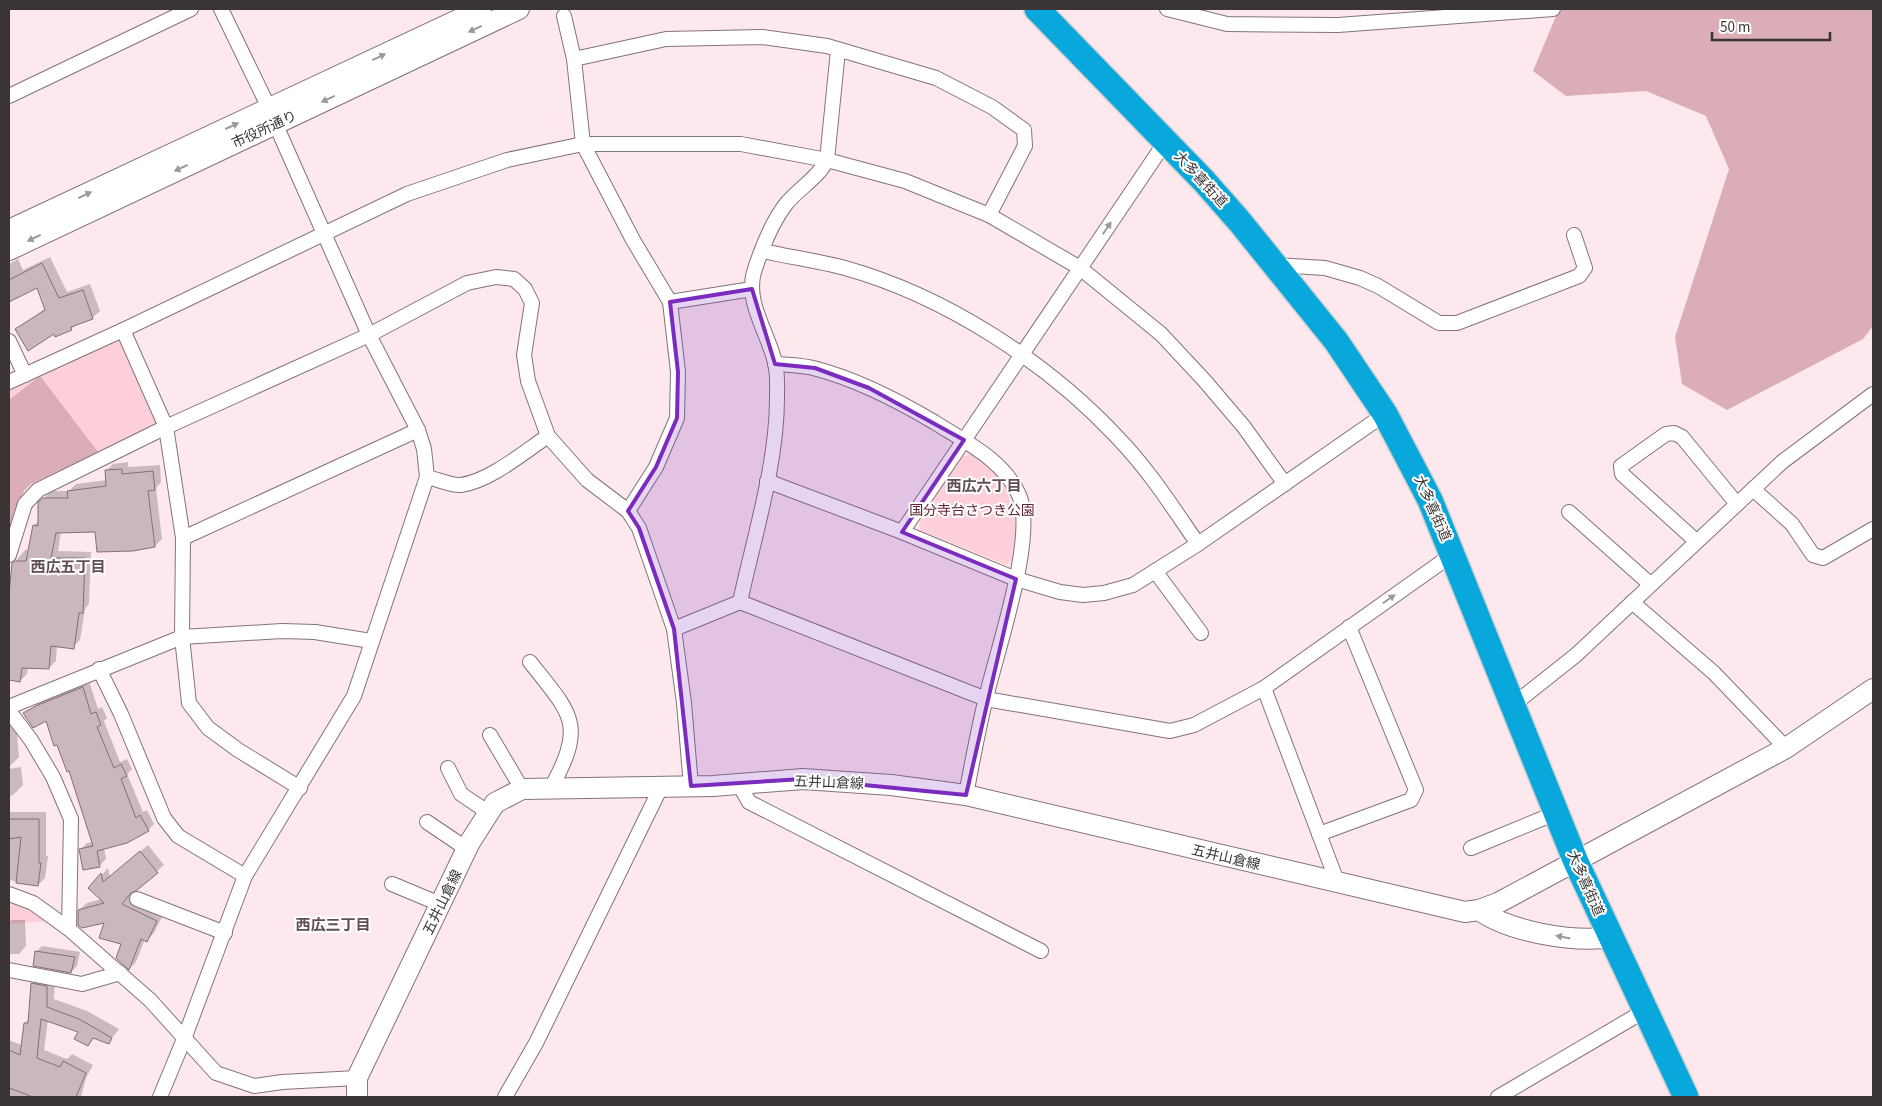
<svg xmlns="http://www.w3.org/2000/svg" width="1882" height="1106" viewBox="0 0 1882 1106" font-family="'Source Sans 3','Noto Sans JP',sans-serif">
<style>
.green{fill:#fdcfd8}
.forest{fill:#dbadb6}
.shadow{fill:#0003}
.building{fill:#cab7bb;stroke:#817073}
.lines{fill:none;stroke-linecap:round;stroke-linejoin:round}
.street-casing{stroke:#847376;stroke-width:16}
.secondary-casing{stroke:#847376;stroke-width:22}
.highway-casing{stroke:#d0cecf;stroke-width:28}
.street{stroke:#fff;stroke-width:14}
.secondary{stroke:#fff;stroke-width:20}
.highway{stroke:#08a7dc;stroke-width:25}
.oneway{fill:#9d9a9a}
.marked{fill:#7b2cbf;fill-opacity:0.2;stroke:#7b2cbf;stroke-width:4;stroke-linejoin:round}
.labels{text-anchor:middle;stroke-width:4;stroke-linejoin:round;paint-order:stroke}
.street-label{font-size:14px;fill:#3b3435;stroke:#fff}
.park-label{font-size:14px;fill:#602636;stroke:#fff}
.neighbourhood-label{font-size:15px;font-weight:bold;fill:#5f4f52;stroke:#fff}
</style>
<rect width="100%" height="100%" fill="#fde9ed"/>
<g class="green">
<polygon points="113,339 122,342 158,422 155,425 31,484 9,453 9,388"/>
<polygon points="970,454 987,463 1006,489 1017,525 1014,558 1006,565 920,530 919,523 959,458"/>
<polygon points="9,902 36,912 46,921 9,924"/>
</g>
<g class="forest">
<polygon points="1559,9 1873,9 1873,326 1863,339 1727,410 1682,384 1675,337 1729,169 1706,116 1646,91 1566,96 1533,71"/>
<polygon points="40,376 98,452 31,484 24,491 9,533 9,400"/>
</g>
<g class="shadow">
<polygon points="50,257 67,292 90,284 100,311 92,318 77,324 71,329 55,332 16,330 46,308 38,287 9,300 9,264 18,259 23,270"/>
<polygon points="128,462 128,467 160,465 161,482 156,488 162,539 155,546 132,550 96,531 61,531 58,551 91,552 89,604 85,609 80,640 73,647 57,645 56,661 49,668 28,667 27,674 20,681 9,679 9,593 12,590 13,564 26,549 29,552 34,525 40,520 40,503 51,491 69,491 76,484 106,480 106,471 113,464"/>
<polygon points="89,681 98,709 102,707 107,718 104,721 120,762 127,759 132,769 127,774 143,812 147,810 154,824 148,830 104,848 106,859 99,866 81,849 87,843 93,842 70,769 46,719 25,713 45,699"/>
<polygon points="9,703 15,711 19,757 10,766"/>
<polygon points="21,767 23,785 13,795 9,796 9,769"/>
<polygon points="9,812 46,812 46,856 48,856 45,878 38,885 9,880"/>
<polygon points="148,845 164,865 128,896 164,913 154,933 147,940 145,939 136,962 129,969 123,943 105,921 79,910 87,903 101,899 90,888 108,868 110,877"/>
<polygon points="12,920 25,920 26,946 19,954 9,954 9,923"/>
<polygon points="42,946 80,952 77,966 71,972 36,952"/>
<polygon points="40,976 55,979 54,999 87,1011 119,1029 109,1042 95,1037 88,1045 79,1032 48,1020 44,1050 67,1059 72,1054 93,1065 86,1078 81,1097 56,1097 57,1093 51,1097 9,1097 9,1040 22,1045 25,1023 30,1018 32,984"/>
</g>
<g class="building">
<polygon points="42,263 59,298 83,290 93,319 71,327 72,330 55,337 54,334 28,351 15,329 45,310 37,288 9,302 9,280"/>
<polygon points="122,469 122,474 153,471 155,490 148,491 155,547 133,551 97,552 95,532 56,533 51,558 85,558 83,613 79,613 74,649 51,646 49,669 22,668 20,682 9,680 9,594 12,563 15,561 26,561 33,525 38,526 38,502 43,498 68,498 67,491 106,486 105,470"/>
<polygon points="83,687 91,714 96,712 101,725 97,727 114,768 121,764 127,776 121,779 136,818 140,815 149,831 127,843 97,851 100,867 83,870 79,849 93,846 69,771 67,772 57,745 54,746 46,721 33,728 23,713 38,705"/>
<polygon points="9,819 39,819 39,863 41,863 38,886 16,883 21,837 9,839"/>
<polygon points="140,851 158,873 137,890 131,893 122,904 157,921 147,942 141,939 129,970 116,958 121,944 99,938 104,923 82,928 78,925 78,910 104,903 88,888 101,873 103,882"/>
<polygon points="35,951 75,957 71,973 33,966"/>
<polygon points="31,983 47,986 47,1007 79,1019 112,1038 109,1044 93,1038 88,1046 74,1039 78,1032 41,1019 37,1058 60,1067 63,1061 86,1073 76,1097 33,1097 9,1088 9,1050 20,1055 24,1023 28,1023"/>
</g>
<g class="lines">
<defs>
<g id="street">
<polyline points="221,9 269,108"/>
<polyline points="1167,9 1227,24 1338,25 1553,9"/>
<polyline points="564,16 574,59 583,144 633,240 670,302 678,372 677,418 656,467 628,511"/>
<polyline points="574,59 666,39 762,37 827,46 936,78 992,107 1024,130 1025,146 989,215"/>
<polyline points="9,96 191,9"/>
<path d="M763 251C790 257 818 261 845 268 945 296 1047 362 1118 438 1149 470 1173 508 1198 544"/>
<polyline points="1276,265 1325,268 1360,278 1378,286 1439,323 1457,323 1579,276 1585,268 1574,235"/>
<polyline points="670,302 752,289"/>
<polyline points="123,330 166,427 183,538 182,637 189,703 208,728 238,750 300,788"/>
<polyline points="9,341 25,375"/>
<path d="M775 364C789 365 804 365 817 369 858 380 897 400 934 422 964 441 1004 460 1019 495 1037 536 996 653 986 698 978 730 972 763 966 795"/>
<polyline points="9,382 123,330 407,194 507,160 583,144 741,144 827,160 905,181 989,215 1080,268 1161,334 1204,380 1244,427 1285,484"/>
<path d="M427 477C437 479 451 486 461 485 490 481 524 452 548 436"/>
<polyline points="767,481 902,532 1016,579 1060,592 1083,595 1104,593 1133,585 1198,544 1385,414"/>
<polyline points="1753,489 1792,524 1813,555 1823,558 1873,529"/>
<polyline points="1569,512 1650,584"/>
<polyline points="902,532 1166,141"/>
<polyline points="183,538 418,430"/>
<polyline points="1696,541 1622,474 1621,466 1666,434 1674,433 1682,437 1737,504"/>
<polyline points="9,555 25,504 38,490 166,427 369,335 467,283 496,277 514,279 525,289 532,303 524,355 528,381 548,436 587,480 628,511 639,528 674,629 684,703 691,786"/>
<polyline points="1155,571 1201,633"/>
<path d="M740 602C754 537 777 464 777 398 777 387 778 374 775 363 769 334 745 303 754 272 761 250 772 222 786 204 798 189 820 176 827 160L838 50"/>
<polyline points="1632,602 1714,673 1786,748"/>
<polyline points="674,629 740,602 986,699 1170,731 1194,725 1264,688 1453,554"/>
<path d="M530 662C572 715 586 724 551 788"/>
<polyline points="99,669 121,714 164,818 178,836 245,876"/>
<polyline points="1264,688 1338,884"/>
<polyline points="1513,705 1576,655 1782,462 1873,394"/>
<polyline points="9,707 182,637 282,631 315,632 371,641"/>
<polyline points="9,711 31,740 53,777 71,819 69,929"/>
<polyline points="490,735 522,789"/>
<polyline points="448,768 461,794 489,813"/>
<polyline points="739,784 749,802 1041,951"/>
<polyline points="427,822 467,849"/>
<polyline points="1319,834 1411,800 1416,790 1349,627"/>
<polyline points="1471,848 1556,813"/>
<polyline points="392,884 440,904"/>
<polyline points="9,894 33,903 69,929 150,1000 216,1073 254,1086 282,1082 357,1078"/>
<polyline points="137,899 225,933"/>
<polyline points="9,970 82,984 120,973"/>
<polyline points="160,1097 184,1039 245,876 354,696 427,477 424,449 418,430 369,335 275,123"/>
<polyline points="505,1097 536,1043 661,787"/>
<polyline points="1498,1097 1646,1010"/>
</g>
<g id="secondary">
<polyline points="9,230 481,9"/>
<polyline points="9,250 519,9"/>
<path d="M1479 910C1510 932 1574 943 1611 937"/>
<polyline points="357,1097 357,1078 470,842 495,803 522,789 713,786 803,779 891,785 966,795 1465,912 1479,910 1498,903 1786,748 1873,689"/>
</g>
<polyline id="highway" points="1037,9 1204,181 1240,222 1336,341 1385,414 1430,500 1576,862 1686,1097"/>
</defs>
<use href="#street" class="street-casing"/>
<use href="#secondary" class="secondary-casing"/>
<use href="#highway" class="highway-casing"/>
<use href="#street" class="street"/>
<use href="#secondary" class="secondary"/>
<use href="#highway" class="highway"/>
</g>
<defs><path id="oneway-solid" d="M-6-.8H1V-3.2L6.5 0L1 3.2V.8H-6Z" transform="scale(1.25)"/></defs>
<g class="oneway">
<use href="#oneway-solid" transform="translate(475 29) rotate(155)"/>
<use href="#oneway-solid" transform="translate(379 57) rotate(-25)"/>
<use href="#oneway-solid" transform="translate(328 99) rotate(155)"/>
<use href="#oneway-solid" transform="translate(232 126) rotate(-25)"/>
<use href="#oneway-solid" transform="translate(181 168) rotate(155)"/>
<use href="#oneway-solid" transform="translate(85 195) rotate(-25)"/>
<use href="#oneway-solid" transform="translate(1107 228) rotate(-56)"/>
<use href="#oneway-solid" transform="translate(34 238) rotate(155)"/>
<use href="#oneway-solid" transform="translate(1389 599) rotate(-35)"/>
<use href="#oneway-solid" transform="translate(1563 937) rotate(-169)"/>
</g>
<path class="marked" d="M752 289 775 364 815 368 869 388 964 440 902 532 1016 579 966 795 803 779 691 786 674 629 639 528 628 511 656 467 677 418 678 372 670 302Z"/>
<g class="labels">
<g class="street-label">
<text transform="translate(264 129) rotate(-25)" y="5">市役所通り</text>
<text transform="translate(1201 179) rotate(47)" y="5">大多喜街道</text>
<text transform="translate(1433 508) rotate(66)" y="5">大多喜街道</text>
<text transform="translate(829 782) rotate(2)" y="5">五井山倉線</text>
<text transform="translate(1226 857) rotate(13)" y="5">五井山倉線</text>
<text transform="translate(1586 883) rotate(66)" y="5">大多喜街道</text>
<text transform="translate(442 902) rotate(-64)" y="5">五井山倉線</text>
</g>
<g class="park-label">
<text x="972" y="515">国分寺台さつき公園</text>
</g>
<g class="neighbourhood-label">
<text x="984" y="491">西広六丁目</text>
<text x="68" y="572">西広五丁目</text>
<text x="333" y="930">西広三丁目</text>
</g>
</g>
<rect width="1882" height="1106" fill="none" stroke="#3b3435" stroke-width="20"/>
<path d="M1712 32v8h118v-8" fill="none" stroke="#3b3435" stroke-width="2.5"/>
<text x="1720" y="32" font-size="15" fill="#3b3435" stroke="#ffffff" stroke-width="4" paint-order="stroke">50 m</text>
</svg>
